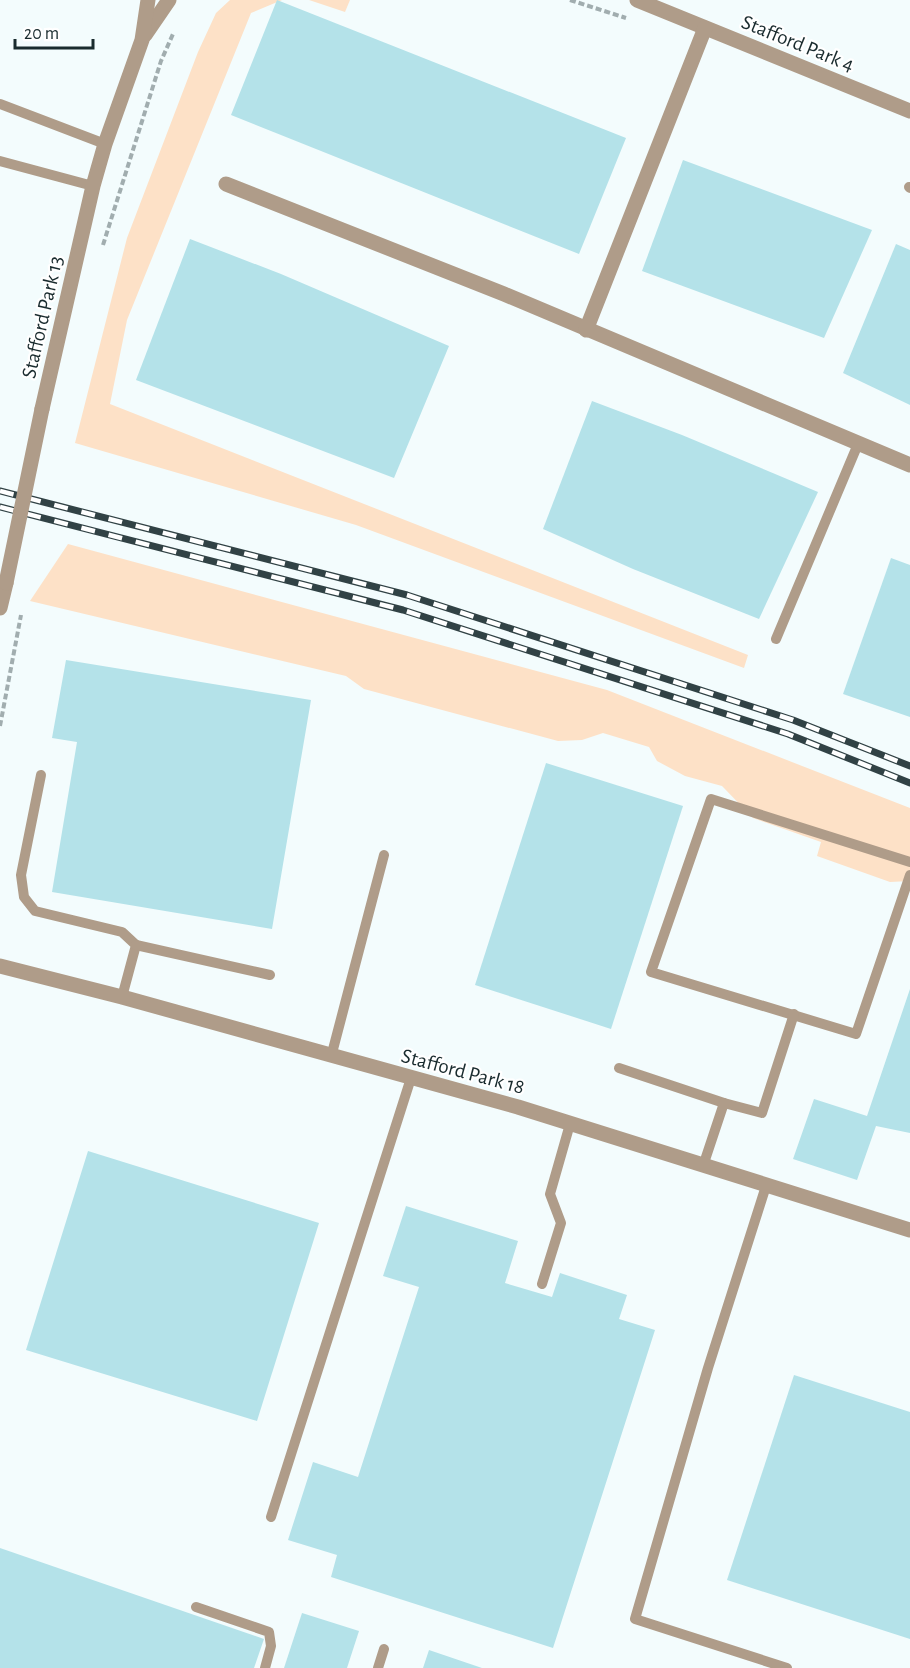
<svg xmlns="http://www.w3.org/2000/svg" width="910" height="1668" viewBox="0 0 910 1668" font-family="'Alegreya Sans',sans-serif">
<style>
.green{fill:#fde1c7}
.building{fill:#b4e2e9}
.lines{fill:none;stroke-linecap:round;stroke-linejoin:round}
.path{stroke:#a1adaf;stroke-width:4;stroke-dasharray:6 3;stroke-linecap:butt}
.service{stroke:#af9c89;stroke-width:10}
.minor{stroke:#af9c89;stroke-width:15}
.rail-casing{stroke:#314245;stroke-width:7}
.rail{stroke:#fff;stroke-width:4.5;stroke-dasharray:14;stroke-linecap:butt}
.minor-bridge{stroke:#af9c89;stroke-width:15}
.labels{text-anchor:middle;stroke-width:4.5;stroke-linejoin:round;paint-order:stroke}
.street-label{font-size:21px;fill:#192b2e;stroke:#fff}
</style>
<rect width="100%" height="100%" fill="#f3fcfd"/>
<g class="green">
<polygon points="230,0 282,0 251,13 127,320 110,404 748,655 744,668 356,525 75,443 127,238 198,52 216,13"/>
<polygon points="309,0 350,0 345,12"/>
<polygon points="68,544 607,690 910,808 910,881 890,882 817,856 821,842 753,818 722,786 685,776 657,761 649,747 603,733 582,740 558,741 364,689 346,676 30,601"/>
</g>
<g class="building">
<polygon points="277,0 626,138 579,254 231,115"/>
<polygon points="683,160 872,230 824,338 642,271"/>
<polygon points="190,239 281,274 449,346 394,478 136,380"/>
<polygon points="896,244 910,250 910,405 843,373"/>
<polygon points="592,401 682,435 818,492 759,619 633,569 543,529"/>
<polygon points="891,558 910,565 910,717 843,694"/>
<polygon points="66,660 311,700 272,929 52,892 77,742 52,738"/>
<polygon points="546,763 683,806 611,1029 475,985"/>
<polygon points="910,989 910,1133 876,1126 857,1180 793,1159 814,1099 867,1116"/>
<polygon points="88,1151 319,1223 257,1421 26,1350"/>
<polygon points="406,1206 518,1241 505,1283 552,1297 560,1273 627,1295 619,1319 655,1330 553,1648 331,1577 337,1555 288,1540 313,1462 358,1477 419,1287 383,1276"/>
<polygon points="794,1375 910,1412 910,1639 727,1580"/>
<polygon points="0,1548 264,1639 254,1668 0,1668"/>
<polygon points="302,1613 359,1631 347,1668 284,1668"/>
<polygon points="429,1650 482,1668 423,1668"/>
</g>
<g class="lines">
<g class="path">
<polyline points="570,0 626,18"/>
<polyline points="103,245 161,61 173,34"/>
<polyline points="0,726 21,615"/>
</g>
<g class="service">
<polyline points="0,104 105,144"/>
<polyline points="0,161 93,186"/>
<polyline points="909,187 910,188"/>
<polyline points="776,639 858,444"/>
<polyline points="41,775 21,875 24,897 35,911 122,932 136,945 122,997"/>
<polyline points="910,862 711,799 651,972 856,1034 910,875"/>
<polyline points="136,945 270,975"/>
<polyline points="331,1057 384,855"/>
<polyline points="619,1068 724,1103"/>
<polyline points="703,1166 724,1103 762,1113 794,1014"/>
<polyline points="766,1186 708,1368 635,1619 787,1668"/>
<polyline points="542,1284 561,1223 550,1194 570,1124"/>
<polyline points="271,1517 411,1078"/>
<polyline points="196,1607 269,1632 271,1646 265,1668"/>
<polyline points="378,1668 384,1649"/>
</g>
<g class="minor">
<polyline points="637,0 910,111"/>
<polyline points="145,35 169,0"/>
<polyline points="226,184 504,294 910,465"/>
<polyline points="586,330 705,28"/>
<polyline points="42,409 93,186 105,144 142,40 148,0"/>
<polyline points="0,608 6,583"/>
<polyline points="0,966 122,997 518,1107 910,1230"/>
</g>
<defs>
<g id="rail">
<polyline points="0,491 407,595 793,720 910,766"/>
<polyline points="0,507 403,610 788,734 910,783"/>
</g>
</defs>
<use href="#rail" class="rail-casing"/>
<use href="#rail" class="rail"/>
<polyline class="minor-bridge" points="6,583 42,409"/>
</g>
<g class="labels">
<g class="street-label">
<text transform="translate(798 43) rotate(22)" y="7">Stafford Park 4</text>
<text transform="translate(42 317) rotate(-77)" y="7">Stafford Park 13</text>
<text transform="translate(463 1071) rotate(15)" y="7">Stafford Park 18</text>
</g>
</g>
<path d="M15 39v9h78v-9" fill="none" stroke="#192b2e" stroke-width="3"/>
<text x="24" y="39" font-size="18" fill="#192b2e" stroke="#ffffff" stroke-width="4.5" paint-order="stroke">20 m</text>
</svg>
